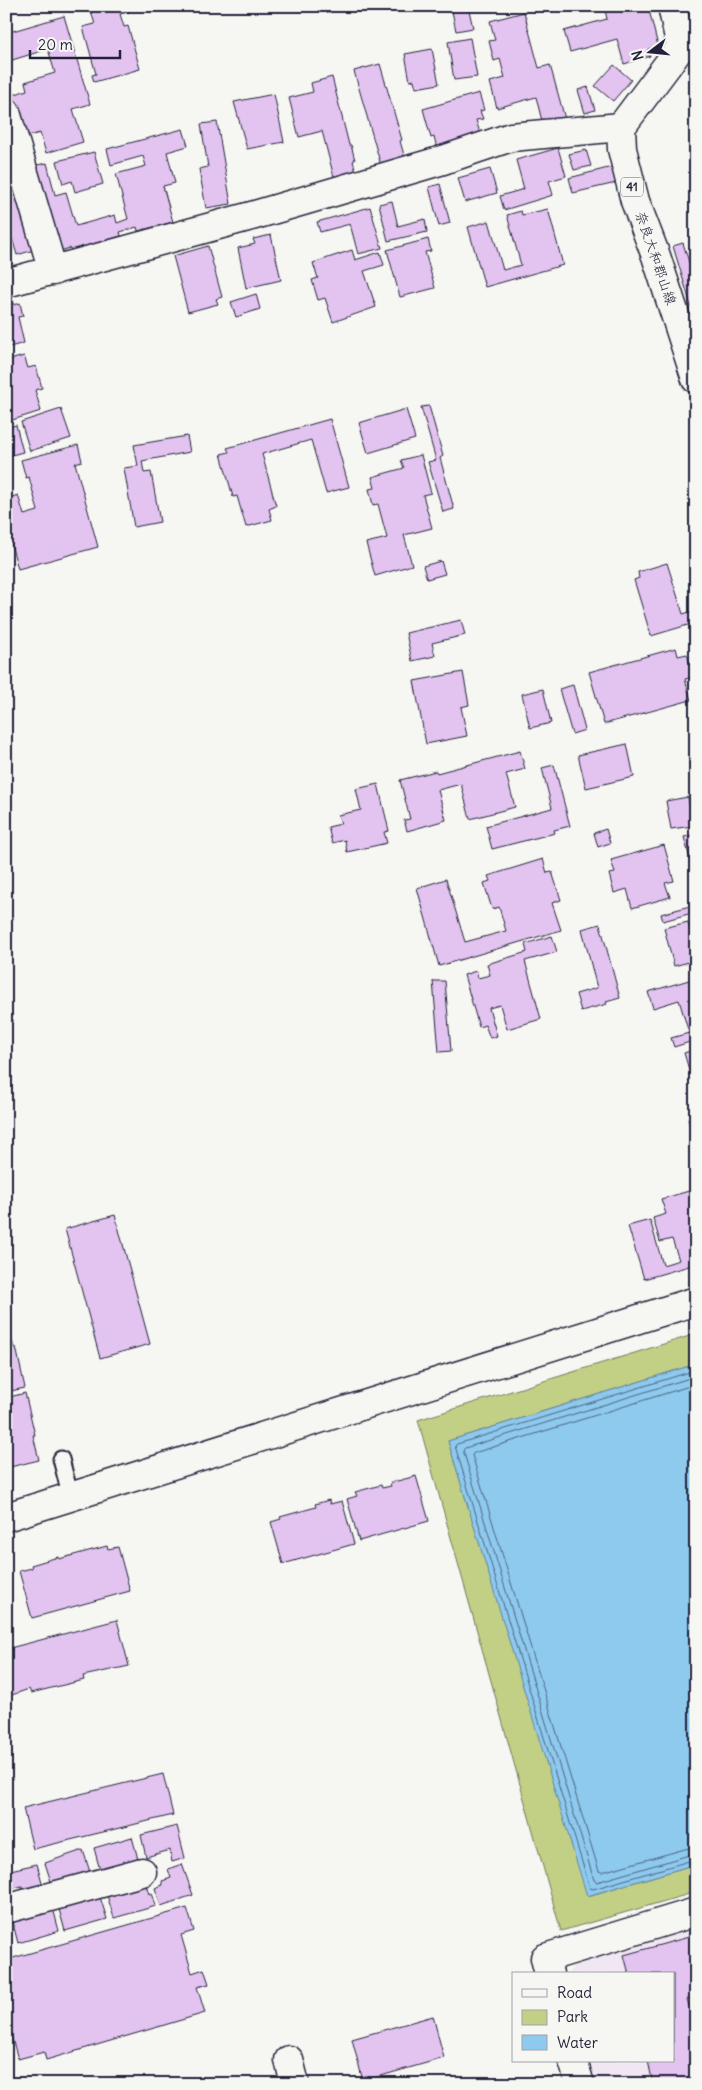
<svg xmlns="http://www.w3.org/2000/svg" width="702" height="2090" viewBox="0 0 702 2090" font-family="Delius,'Klee One',sans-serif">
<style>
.built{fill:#f0e7f2}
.green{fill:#c2d085;stroke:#727960}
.water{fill:#8ec9ee;stroke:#6386a6}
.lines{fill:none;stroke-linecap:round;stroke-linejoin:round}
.shore{stroke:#4d6583;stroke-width:1}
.building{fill:#e3c4f1;stroke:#22223b}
.service-casing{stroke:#22223b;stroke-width:19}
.minor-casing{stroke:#22223b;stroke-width:31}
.primary-casing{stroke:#22223b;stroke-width:31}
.service{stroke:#f6f6f2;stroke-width:15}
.minor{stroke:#f6f6f2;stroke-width:28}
.primary{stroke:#f6f6f2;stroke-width:28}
.labels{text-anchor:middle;stroke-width:4.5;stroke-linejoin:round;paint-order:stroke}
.shield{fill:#f6f6f2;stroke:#626272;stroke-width:1}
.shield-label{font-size:12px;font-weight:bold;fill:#22223b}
.street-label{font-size:14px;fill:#22223b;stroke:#f6f6f2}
</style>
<rect width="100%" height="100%" fill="#f6f6f2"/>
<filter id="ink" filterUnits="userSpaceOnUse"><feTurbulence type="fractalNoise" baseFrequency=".02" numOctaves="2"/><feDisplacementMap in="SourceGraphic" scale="10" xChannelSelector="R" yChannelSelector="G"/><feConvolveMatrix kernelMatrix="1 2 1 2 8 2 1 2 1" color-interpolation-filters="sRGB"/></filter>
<g filter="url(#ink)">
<polygon class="built" points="696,1926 696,2084 597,2084 590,2061 673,2061 673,1974 570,1974 574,1962"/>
<polygon class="green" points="696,1334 696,1364 448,1441 588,1896 696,1864 696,1892 561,1931 418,1420"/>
<polygon class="water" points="696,1364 696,1864 587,1896 448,1441"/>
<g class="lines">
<g class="shore">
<polyline points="696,1370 457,1444 455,1446 590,1888 593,1889 696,1859"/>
<polyline points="696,1376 465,1448 463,1450 594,1880 597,1882 696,1853"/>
<polyline points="696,1384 474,1453 472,1455 599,1871 602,1872 696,1846"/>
</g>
</g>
<g class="building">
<polygon points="89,6 127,6 129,12 120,14 124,27 128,26 140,69 94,82 92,75 96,74 83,27 95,24"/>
<polygon points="451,6 468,6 473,28 456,31"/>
<polygon points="604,6 648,6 658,46 648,49 650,56 624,64 617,39 570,52 564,31 607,19"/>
<polygon points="524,12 539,68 550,65 565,119 543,125 536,97 497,108 490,82 505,78 500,59 494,61 489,41 495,40 490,21"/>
<polygon points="64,16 90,104 73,109 83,142 46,153 40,133 25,137 13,95 27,90 25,82 55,73 48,49 9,61 6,52 6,33"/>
<polygon points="470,38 477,77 454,80 448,42"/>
<polygon points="432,49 439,84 416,88 414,80 410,81 405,54"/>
<polygon points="380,64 402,140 400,141 406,162 382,169 354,71"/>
<polygon points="614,65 631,80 613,101 595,86"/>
<polygon points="332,77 349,145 351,145 355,160 353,161 357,176 335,181 322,131 299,137 289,98 313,92 311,83"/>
<polygon points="588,87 595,110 585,113 578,90"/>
<polygon points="479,93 484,110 480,111 483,119 476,120 483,143 439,154 434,137 431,138 423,109"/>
<polygon points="274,94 284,142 247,149 234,102"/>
<polygon points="217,122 231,204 206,208 199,169 208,167 201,124"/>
<polygon points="183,129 188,146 167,152 175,183 163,186 173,222 138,231 137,227 120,232 121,236 71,250 70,248 60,251 37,165 47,163 55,195 66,192 76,226 115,215 117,223 128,219 116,174 146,166 143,156 111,165 107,149"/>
<polygon points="558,148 566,176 549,181 553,195 504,210 500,196 524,189 516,160"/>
<polygon points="586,150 591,166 574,170 569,154"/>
<polygon points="94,152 103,184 75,192 72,181 63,184 57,161"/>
<polygon points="612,167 616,183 573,193 569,178"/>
<polygon points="490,169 497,193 465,202 458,178"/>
<polygon points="17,183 37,249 17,255 6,217 6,186"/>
<polygon points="440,184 450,223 439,226 429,187"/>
<polygon points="392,201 398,226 425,219 427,232 388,241 379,204"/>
<polygon points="370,207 382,248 358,254 350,224 320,232 317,222"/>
<polygon points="548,209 563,265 485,287 468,227 489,221 503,270 521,265 507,215 521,211 522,215"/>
<polygon points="271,235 281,280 246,288 238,248 255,244 253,239"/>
<polygon points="428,239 431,251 425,252 435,288 400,297 387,250"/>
<polygon points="683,243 696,285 696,308 692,309 673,246"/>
<polygon points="208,246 222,297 216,299 218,304 188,312 173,256"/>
<polygon points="352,250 355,260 380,252 384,265 364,271 376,307 333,322 325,298 318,300 312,280 318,278 313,263"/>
<polygon points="256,294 260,309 236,317 231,302"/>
<polygon points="11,295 14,305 20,303 23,316 18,317 24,343 6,348 6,296"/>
<polygon points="24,356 28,368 36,366 42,388 35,390 41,411 6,422 6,361"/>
<polygon points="429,406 443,456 440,458 454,509 443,512 428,462 436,460 421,407"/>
<polygon points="61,409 71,438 30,451 21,422"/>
<polygon points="406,409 415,439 368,453 359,423"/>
<polygon points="330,419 349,487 326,493 311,440 262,454 276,506 269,509 272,520 246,527 237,496 233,497 221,454 229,452 227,448"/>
<polygon points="16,425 23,452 8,456 6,428"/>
<polygon points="187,436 190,452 142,461 144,473 151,472 160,522 134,527 124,468 138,466 134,445"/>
<polygon points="78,445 82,461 75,463 98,547 18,569 6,526 6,499 18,495 24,515 38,511 29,477 26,478 21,460"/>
<polygon points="421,455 431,493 423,495 432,528 404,535 412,565 375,576 366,543 387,538 378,504 373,505 369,489 375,488 372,477 404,468 401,460"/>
<polygon points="441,561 445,574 427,579 423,566"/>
<polygon points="667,563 683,614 696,610 696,630 694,631 691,624 651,636 634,580 639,578 638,572"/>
<polygon points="461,620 465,635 432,643 435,656 412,661 406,633"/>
<polygon points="676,648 678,656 687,654 694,677 685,679 691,700 604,724 589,672"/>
<polygon points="463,672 469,705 461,707 467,736 426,744 414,681"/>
<polygon points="573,685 585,730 572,734 559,689"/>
<polygon points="543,689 551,723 530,728 522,694"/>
<polygon points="627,744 634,777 586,788 578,755"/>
<polygon points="520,751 525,769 506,774 515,807 470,819 461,784 438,790 446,820 407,831 404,820 410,819 400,780 436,771 437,773"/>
<polygon points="554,765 570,826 554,830 555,833 492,849 486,826 552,808 542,768"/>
<polygon points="378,784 389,831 384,832 387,843 347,852 345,840 332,843 328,827 341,824 338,815 361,810 356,789"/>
<polygon points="688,797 693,826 671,829 666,801"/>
<polygon points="606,829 610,843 598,847 594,833"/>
<polygon points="696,834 696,881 684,837"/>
<polygon points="664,845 674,881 665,883 670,897 632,908 627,889 614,893 609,874 615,873 611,860"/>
<polygon points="543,859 547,873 552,872 561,900 552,903 561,930 439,966 417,888 446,879 465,942 506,931 499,907 492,909 484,883 490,881 488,876"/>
<polygon points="690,906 692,913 663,921 661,914"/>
<polygon points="688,922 696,952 696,960 674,966 664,928"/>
<polygon points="600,924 620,998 606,1002 607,1004 581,1011 576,994 597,988 582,929"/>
<polygon points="552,936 557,952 525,961 541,1019 507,1029 500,1005 489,1008 497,1036 490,1038 485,1025 479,1027 464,975 476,971 478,978 490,975 487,964 527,952 525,944"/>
<polygon points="696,978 696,1040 674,1047 671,1038 689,1033 679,1000 653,1008 648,992"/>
<polygon points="433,981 445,981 451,1051 439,1052"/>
<polygon points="696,1049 696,1086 694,1086 684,1053"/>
<polygon points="696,1116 696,1146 688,1119"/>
<polygon points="696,1189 696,1264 644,1279 628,1226 650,1220 663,1265 679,1260 672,1239 660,1242 653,1218 666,1214 661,1199"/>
<polygon points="115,1215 150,1344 100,1358 65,1229"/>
<polygon points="6,1323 8,1323 14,1348 16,1347 25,1388 6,1392"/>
<polygon points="25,1393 35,1435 33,1435 39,1460 6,1468 6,1398"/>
<polygon points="416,1476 429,1521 359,1541 347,1499 357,1496 355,1492 381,1485 382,1488 391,1486 390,1483"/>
<polygon points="329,1500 330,1504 342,1501 354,1544 283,1564 271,1522 281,1519 280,1517 316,1507 315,1504"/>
<polygon points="107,1546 108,1549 118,1547 130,1591 32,1618 19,1571 32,1568 31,1565 58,1557 59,1559"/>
<polygon points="117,1620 129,1666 83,1676 84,1680 31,1693 29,1689 6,1697 6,1649"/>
<polygon points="163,1774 173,1815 33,1849 23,1808"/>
<polygon points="177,1826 185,1858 172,1862 170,1850 146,1857 141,1835"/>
<polygon points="132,1837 138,1859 100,1870 94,1848"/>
<polygon points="83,1850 90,1872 52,1885 45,1863"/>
<polygon points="37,1864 43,1886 23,1891 22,1886 6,1890 6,1871"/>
<polygon points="182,1864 193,1895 161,1906 155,1888 163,1885 162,1881 171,1878 168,1869"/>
<polygon points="146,1885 149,1894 152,1893 156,1906 114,1918 107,1895"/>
<polygon points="100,1897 107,1919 65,1931 59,1909"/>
<polygon points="53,1908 59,1931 18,1943 12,1920"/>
<polygon points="187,1908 194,1931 181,1935 192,1973 204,1969 209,1984 197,1987 205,2013 46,2060 44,2052 18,2059 6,2018 6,1960"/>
<polygon points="6,1927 12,1946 6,1948"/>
<polygon points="696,1935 696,1996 687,1999 696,2030 696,2084 653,2084 648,2061 673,2061 673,1974 629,1974 624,1955"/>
<polygon points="433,2016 444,2058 363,2081 352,2039"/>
</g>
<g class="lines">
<defs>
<polyline id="service" points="61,1459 71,1498"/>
<g id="minor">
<polyline points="6,112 53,271"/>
<polyline points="6,283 255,215 443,160 511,137 621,127"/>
<polyline points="6,1517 696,1301"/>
<polyline points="6,1909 142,1872"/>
<polyline points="549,1974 545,1958 696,1912"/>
<polyline points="289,2060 295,2084"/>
<polyline points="573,2061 580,2084"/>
</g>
<polyline id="primary" points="672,6 681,47 621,127 622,149 635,201 656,256 696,379"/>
</defs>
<use href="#service" class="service-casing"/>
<use href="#minor" class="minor-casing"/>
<use href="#primary" class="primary-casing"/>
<use href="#service" class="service"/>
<use href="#minor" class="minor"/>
<use href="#primary" class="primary"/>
</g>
</g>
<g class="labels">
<rect class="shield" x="621" y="177.5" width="22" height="19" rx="4"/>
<g class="shield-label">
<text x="632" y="191">41</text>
</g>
<g class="street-label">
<text transform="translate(656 258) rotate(71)" y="5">奈良大和郡山線</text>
</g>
</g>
<rect width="702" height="2090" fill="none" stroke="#f6f6f2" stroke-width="25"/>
<rect x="12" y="12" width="677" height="2065" fill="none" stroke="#22223b" stroke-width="2" filter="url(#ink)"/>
<rect x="512" y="1972" width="162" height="90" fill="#f6f6f2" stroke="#a1a1a9"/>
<rect x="522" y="1989" width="25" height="8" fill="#f6f6f2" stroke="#a1a1a9"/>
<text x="557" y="1998" font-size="15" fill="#22223b">Road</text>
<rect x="522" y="2010" width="25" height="15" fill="#c2d085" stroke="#a1a1a9"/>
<text x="557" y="2022" font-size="15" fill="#22223b">Park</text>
<rect x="522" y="2035" width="25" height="15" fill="#8ec9ee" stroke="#a1a1a9"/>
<text x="557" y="2048" font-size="15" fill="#22223b">Water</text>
<g transform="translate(650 52) rotate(254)" stroke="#f6f6f2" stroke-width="4" paint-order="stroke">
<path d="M0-4L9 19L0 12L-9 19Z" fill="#22223b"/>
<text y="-8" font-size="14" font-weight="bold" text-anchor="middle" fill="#22223b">N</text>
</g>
<path d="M30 50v8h90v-8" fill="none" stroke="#22223b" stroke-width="2.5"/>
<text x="38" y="50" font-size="15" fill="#22223b" stroke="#f6f6f2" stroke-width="4" paint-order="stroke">20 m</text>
</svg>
